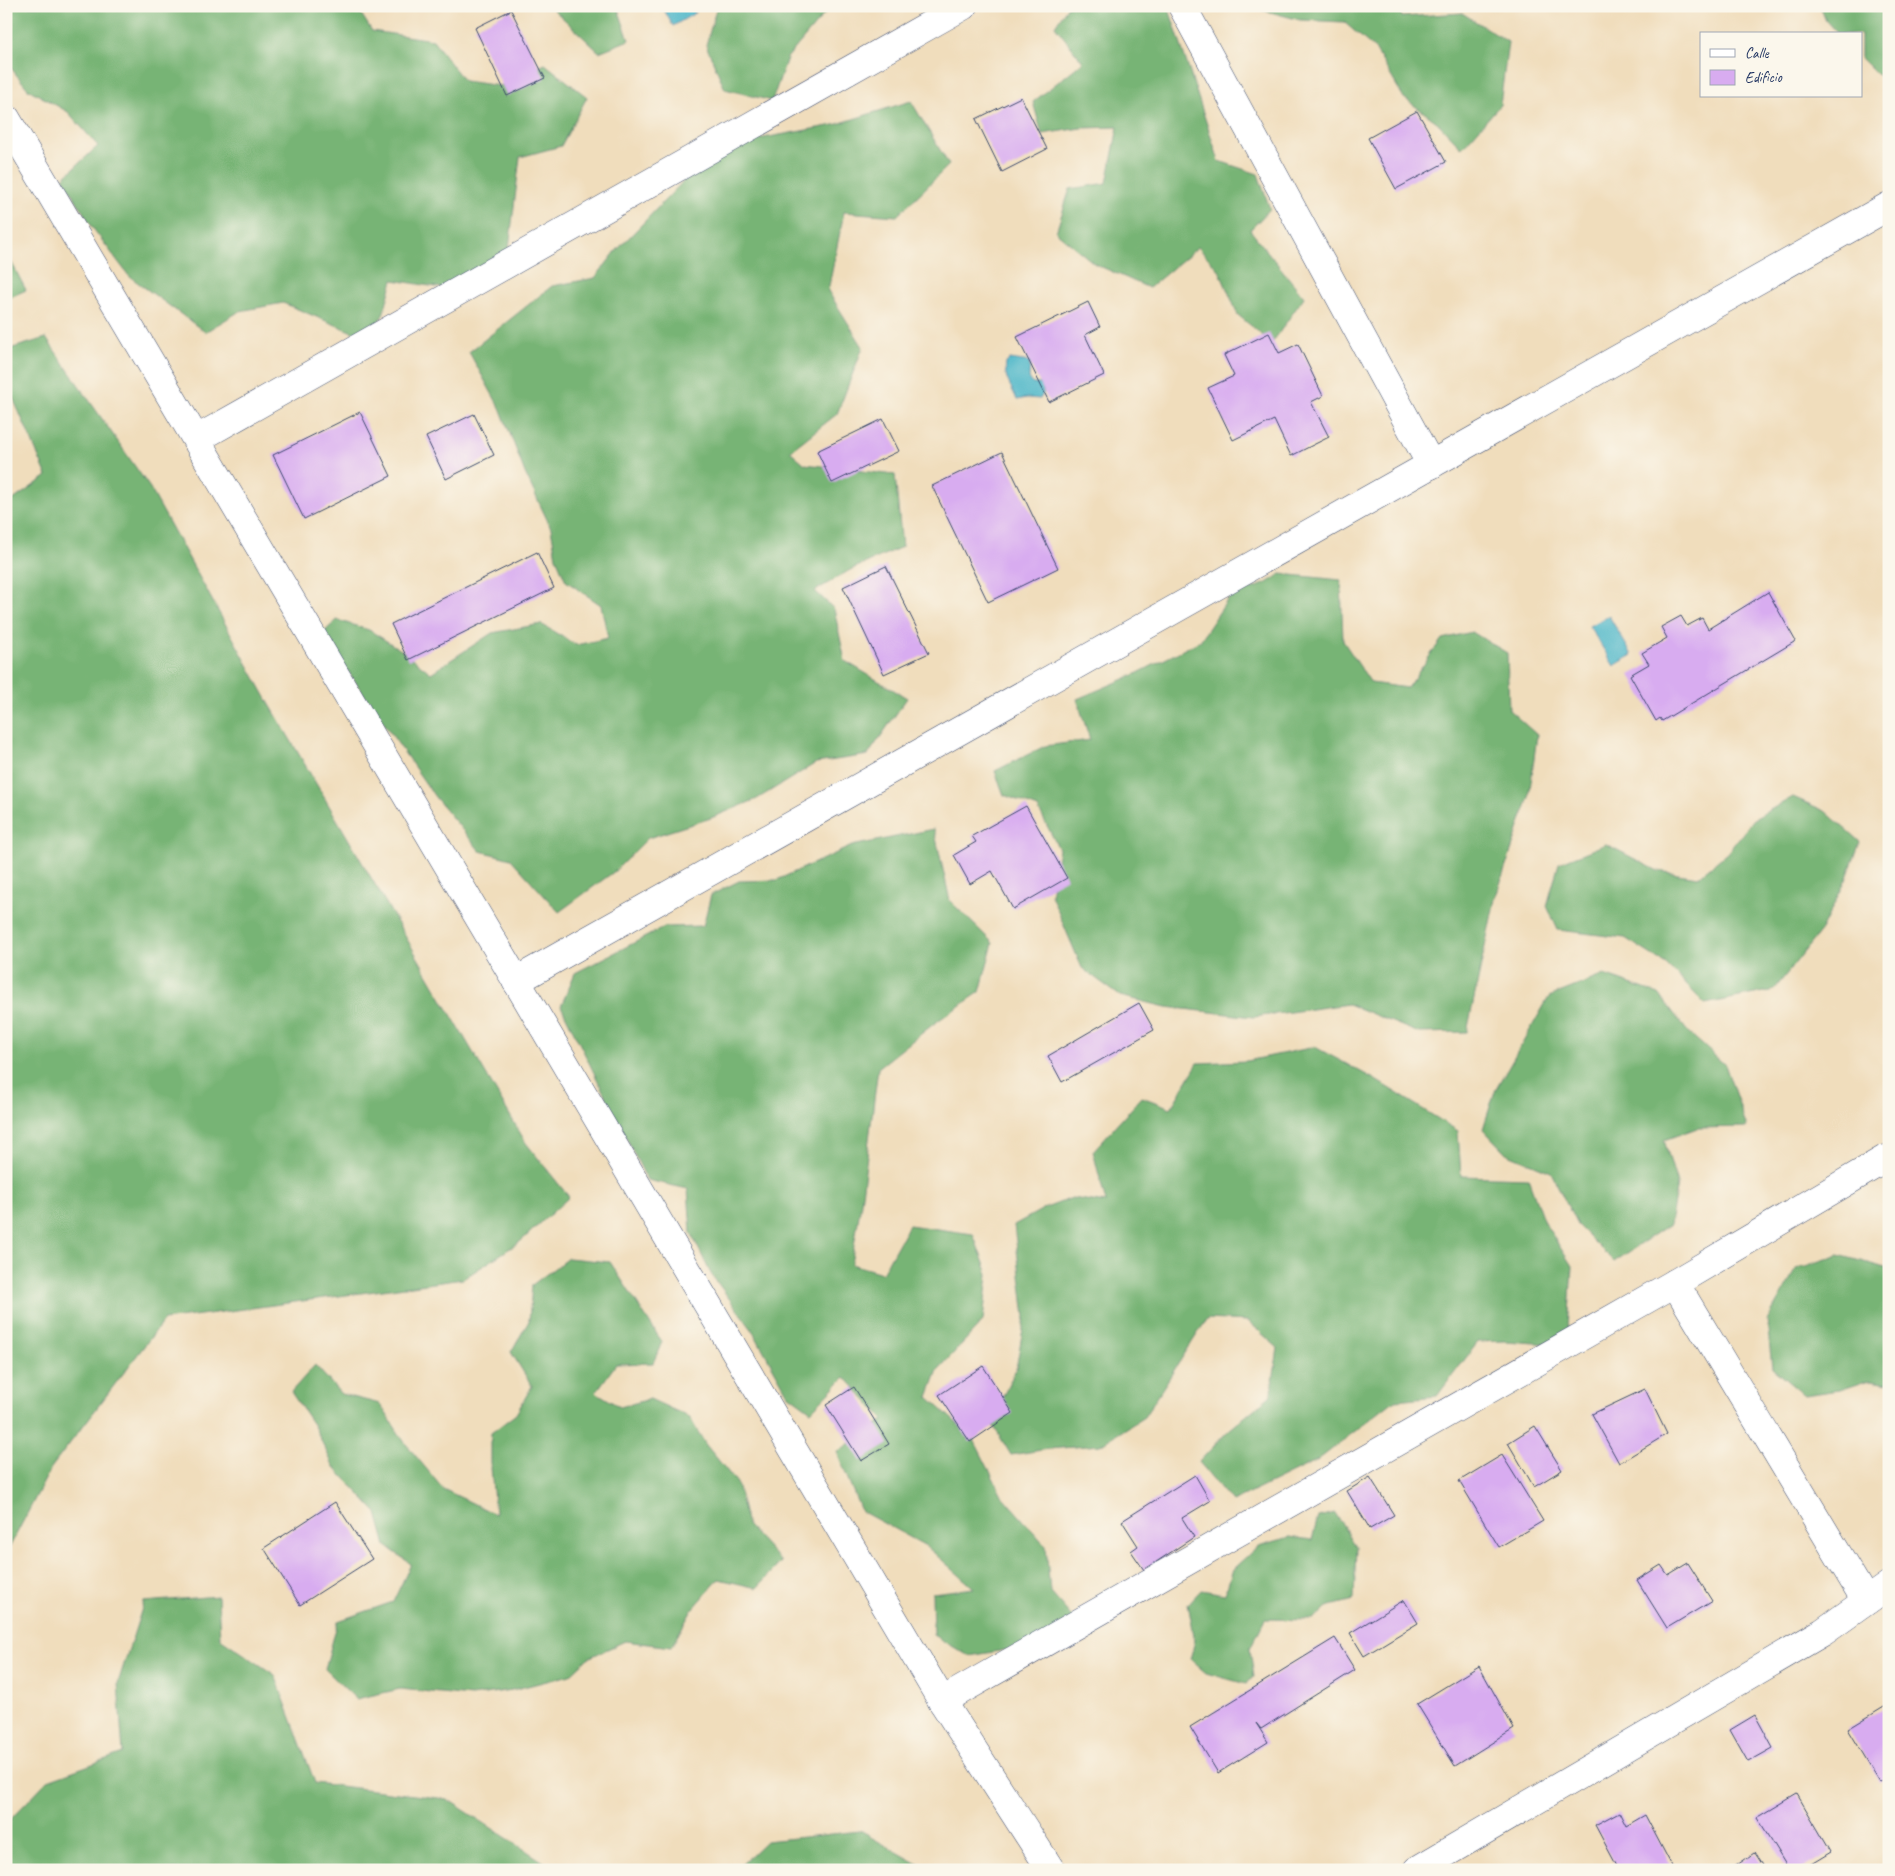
<svg xmlns="http://www.w3.org/2000/svg" width="1895" height="1876" viewBox="0 0 1895 1876" font-family="Caveat,sans-serif">
<style>
.forest{fill:#77b474;stroke:#497269}
.water{fill:#4bb6c8;stroke:#337293}
.building{fill:#d8acf0}
.lines{fill:none;stroke-linecap:round;stroke-linejoin:round}
.minor-casing{stroke:#3b496c;stroke-width:29}
.minor{stroke:#fff;stroke-width:28}
</style>
<rect width="100%" height="100%" fill="#fbf7ec"/>
<filter id="ink" filterUnits="userSpaceOnUse"><feTurbulence type="fractalNoise" baseFrequency=".02" numOctaves="2"/><feDisplacementMap in="SourceGraphic" scale="10" xChannelSelector="R" yChannelSelector="G"/><feConvolveMatrix kernelMatrix="1 2 1 2 8 2 1 2 1" color-interpolation-filters="sRGB"/></filter>
<filter id="wash" filterUnits="userSpaceOnUse"><feTurbulence type="fractalNoise" baseFrequency=".0096" numOctaves="4" result="noise"/><feDisplacementMap in="SourceGraphic" scale="20" xChannelSelector="R" yChannelSelector="G"/><feGaussianBlur stdDeviation="1.12" result="paint"/><feColorMatrix in="noise" values="0 0 0 0 0 0 0 0 0 0 0 0 0 0 0 0 0 1.4 0 .05"/><feComposite in="paint" operator="in"/></filter>
<g filter="url(#wash)">
<rect width="100%" height="100%" fill="#f0ddbc"/>
<g class="forest">
<polygon points="6,6 356,6 372,31 433,40 464,81 501,86 545,64 587,97 561,146 520,157 508,256 461,291 393,280 383,315 367,338 283,303 240,311 205,332 129,276 92,227 63,178 98,146 68,112 28,89 6,62"/>
<polygon points="550,6 617,6 629,40 599,52"/>
<polygon points="717,6 831,6 787,58 772,101 725,89 706,45"/>
<polygon points="1068,6 1168,6 1219,161 1258,174 1270,209 1250,230 1304,297 1272,343 1238,315 1219,270 1198,247 1149,288 1095,264 1056,232 1070,189 1107,183 1118,127 1081,128 1042,134 1033,102 1083,62 1055,26"/>
<polygon points="1248,6 1397,6 1402,17 1462,13 1508,42 1500,105 1462,148 1437,122 1404,98 1375,49 1344,22 1300,20"/>
<polygon points="1820,6 1889,6 1889,86 1861,58 1861,34 1838,34 1826,21"/>
<polygon points="911,101 949,165 897,216 844,212 828,291 863,347 837,414 790,451 805,464 895,475 902,547 850,570 815,591 834,609 845,661 907,698 868,755 816,763 757,799 711,818 648,838 615,871 559,912 511,859 480,851 435,797 322,634 337,620 369,630 401,650 431,673 492,633 541,624 576,645 608,638 601,605 566,581 556,557 551,528 525,473 501,410 469,352 552,286 595,278 617,250 696,168 758,139 834,125"/>
<polygon points="6,252 26,290 6,299"/>
<polygon points="46,338 150,488 269,703 526,1143 569,1197 521,1241 463,1279 164,1320 51,1468 6,1554 6,505 47,476 6,382 6,350"/>
<polygon points="1281,574 1341,580 1343,641 1371,683 1407,688 1442,639 1472,632 1507,653 1509,710 1537,735 1529,797 1495,899 1467,1032 1419,1033 1348,1004 1254,1017 1166,1007 1120,996 1082,968 1051,895 1059,849 1038,808 1004,795 995,771 1045,746 1090,740 1077,699 1136,674 1200,641 1230,596 1265,584"/>
<polygon points="1793,797 1825,811 1860,842 1846,880 1821,930 1774,990 1705,1004 1666,964 1625,938 1558,930 1547,906 1559,863 1606,844 1658,871 1698,877 1727,853 1754,819"/>
<polygon points="934,829 950,901 993,943 980,992 936,1022 878,1068 861,1203 851,1264 882,1273 909,1225 973,1234 988,1274 983,1321 938,1370 928,1397 973,1438 1003,1497 1046,1546 1050,1592 1078,1624 1043,1644 969,1656 933,1635 932,1593 974,1588 926,1546 861,1511 837,1452 884,1420 845,1377 811,1411 788,1394 751,1328 711,1274 691,1233 688,1189 647,1180 561,1006 575,973 665,927 703,926 711,895 739,881 777,880 852,846"/>
<polygon points="1604,975 1659,994 1688,1032 1725,1065 1747,1127 1697,1128 1664,1140 1677,1184 1670,1224 1614,1262 1577,1225 1551,1172 1506,1153 1483,1129 1495,1091 1549,997"/>
<polygon points="1315,1047 1374,1079 1458,1131 1461,1176 1528,1178 1544,1222 1572,1266 1567,1345 1505,1341 1478,1342 1437,1396 1395,1400 1318,1460 1232,1502 1199,1462 1228,1431 1271,1395 1278,1348 1248,1321 1207,1319 1144,1417 1100,1445 1048,1449 1011,1455 991,1422 1016,1369 1025,1317 1014,1225 1043,1209 1072,1198 1106,1203 1093,1151 1142,1097 1171,1108 1198,1063 1247,1061"/>
<polygon points="1839,1255 1889,1269 1889,1383 1870,1380 1840,1390 1804,1395 1772,1368 1767,1320 1796,1269"/>
<polygon points="568,1258 610,1262 662,1342 653,1363 616,1364 596,1392 620,1407 650,1399 689,1417 706,1445 737,1483 747,1525 781,1562 757,1588 719,1579 692,1610 671,1647 625,1641 588,1658 570,1675 512,1690 471,1696 400,1689 356,1699 325,1669 338,1621 393,1602 411,1564 386,1546 377,1513 334,1467 314,1426 291,1392 315,1365 341,1394 380,1404 405,1443 443,1489 495,1514 491,1467 491,1433 516,1414 532,1386 511,1352 529,1321 532,1285"/>
<polygon points="1335,1513 1356,1546 1354,1600 1327,1607 1313,1620 1265,1619 1250,1649 1254,1677 1246,1684 1206,1673 1190,1659 1195,1641 1188,1604 1201,1590 1225,1594 1233,1569 1258,1546 1290,1537 1312,1540 1318,1517"/>
<polygon points="218,1596 220,1638 275,1675 315,1783 447,1799 556,1870 6,1870 6,1824 48,1780 123,1753 118,1683 144,1602"/>
<polygon points="860,1831 929,1870 736,1870 766,1841"/>
</g>
<g class="water">
<polygon points="662,6 692,6 695,13 673,26"/>
<path d="M1010 359 1030 362 1029 378 1033 384H1043V394L1040 399 1027 398 1017 400C1012 387 1003 378 1006 363Z"/>
<polygon points="1609,616 1632,655 1614,666 1589,626"/>
</g>
<g id="blocks">
<g class="building">
<polygon points="511,10 545,78 507,96 475,28"/>
<polygon points="1021,97 1047,149 1002,172 976,119"/>
<polygon points="1417,111 1446,162 1396,189 1368,138"/>
<polygon points="1088,302 1100,327 1085,335 1104,375 1049,402 1017,337"/>
<polygon points="1269,333 1279,353 1298,344 1323,396 1311,402 1329,437 1291,456 1274,420 1233,440 1208,388 1234,376 1224,355"/>
<polygon points="360,412 391,476 304,519 273,455"/>
<polygon points="474,414 494,455 446,479 426,437"/>
<polygon points="883,419 899,451 832,483 817,451"/>
<polygon points="1002,452 1058,568 988,602 932,486"/>
<polygon points="537,552 554,588 408,660 391,624"/>
<polygon points="886,566 929,653 884,674 843,587"/>
<polygon points="1768,592 1795,640 1794,642 1662,721 1660,718 1656,721 1630,675 1649,664 1642,653 1667,638 1661,627 1681,616 1687,626 1702,618 1708,629"/>
<polygon points="1026,806 1067,878 1013,909 992,871 970,884 954,855 976,842 972,836"/>
<polygon points="1139,1003 1154,1030 1062,1082 1048,1056"/>
<polygon points="983,1366 1013,1413 970,1442 939,1395"/>
<polygon points="854,1387 889,1444 861,1461 826,1405"/>
<polygon points="1645,1389 1667,1434 1619,1463 1592,1414"/>
<polygon points="1535,1426 1562,1470 1534,1487 1508,1443"/>
<polygon points="1502,1455 1543,1521 1499,1547 1459,1481"/>
<polygon points="1195,1475 1210,1501 1182,1518 1194,1537 1144,1570 1131,1551 1138,1546 1122,1521"/>
<polygon points="1370,1477 1394,1515 1370,1529 1347,1491"/>
<polygon points="335,1502 372,1559 300,1605 264,1548"/>
<polygon points="1688,1563 1712,1601 1667,1628 1637,1580 1661,1565 1668,1575"/>
<polygon points="1404,1600 1418,1623 1364,1656 1350,1633"/>
<polygon points="1335,1638 1355,1670 1261,1729 1256,1723 1268,1742 1218,1773 1190,1727"/>
<polygon points="1479,1666 1514,1729 1455,1766 1417,1704"/>
<polygon points="1889,1704 1889,1777 1880,1782 1848,1729"/>
<polygon points="1755,1715 1773,1748 1748,1762 1730,1730"/>
<polygon points="1797,1794 1831,1852 1801,1870 1789,1870 1757,1818"/>
<polygon points="1619,1812 1626,1826 1645,1815 1674,1870 1619,1870 1595,1825"/>
<polygon points="1754,1853 1765,1870 1730,1870"/>
</g>
</g>
</g>
<g filter="url(#ink)">
<use href="#blocks" fill-opacity="0" stroke="#3b496c" stroke-width="1"/>
<g class="lines">
<defs>
<g id="minor">
<polyline points="1182,6 1431,465"/>
<polyline points="6,118 942,1701 1051,1870"/>
<polyline points="197,439 963,6"/>
<polyline points="516,981 1889,206"/>
<polyline points="1675,1283 1866,1601"/>
<polyline points="942,1701 1675,1283 1885,1159"/>
<polyline points="1417,1870 1823,1632 1889,1585"/>
</g>
</defs>
<use href="#minor" class="minor-casing"/>
<use href="#minor" class="minor"/>
</g>
</g>
<rect width="1895" height="1876" fill="none" stroke="#fbf7ec" stroke-width="25"/>
<rect x="1700" y="32" width="162" height="65" fill="#fbf7ec" stroke="#a1a7b3"/>
<rect x="1710" y="49" width="25" height="8" fill="#ffffff" stroke="#a1a7b3"/>
<text x="1745" y="58" font-size="15" fill="#1b2f5e">Calle</text>
<rect x="1710" y="70" width="25" height="15" fill="#d8acf0" stroke="#a1a7b3"/>
<text x="1745" y="82" font-size="15" fill="#1b2f5e">Edificio</text>
</svg>
